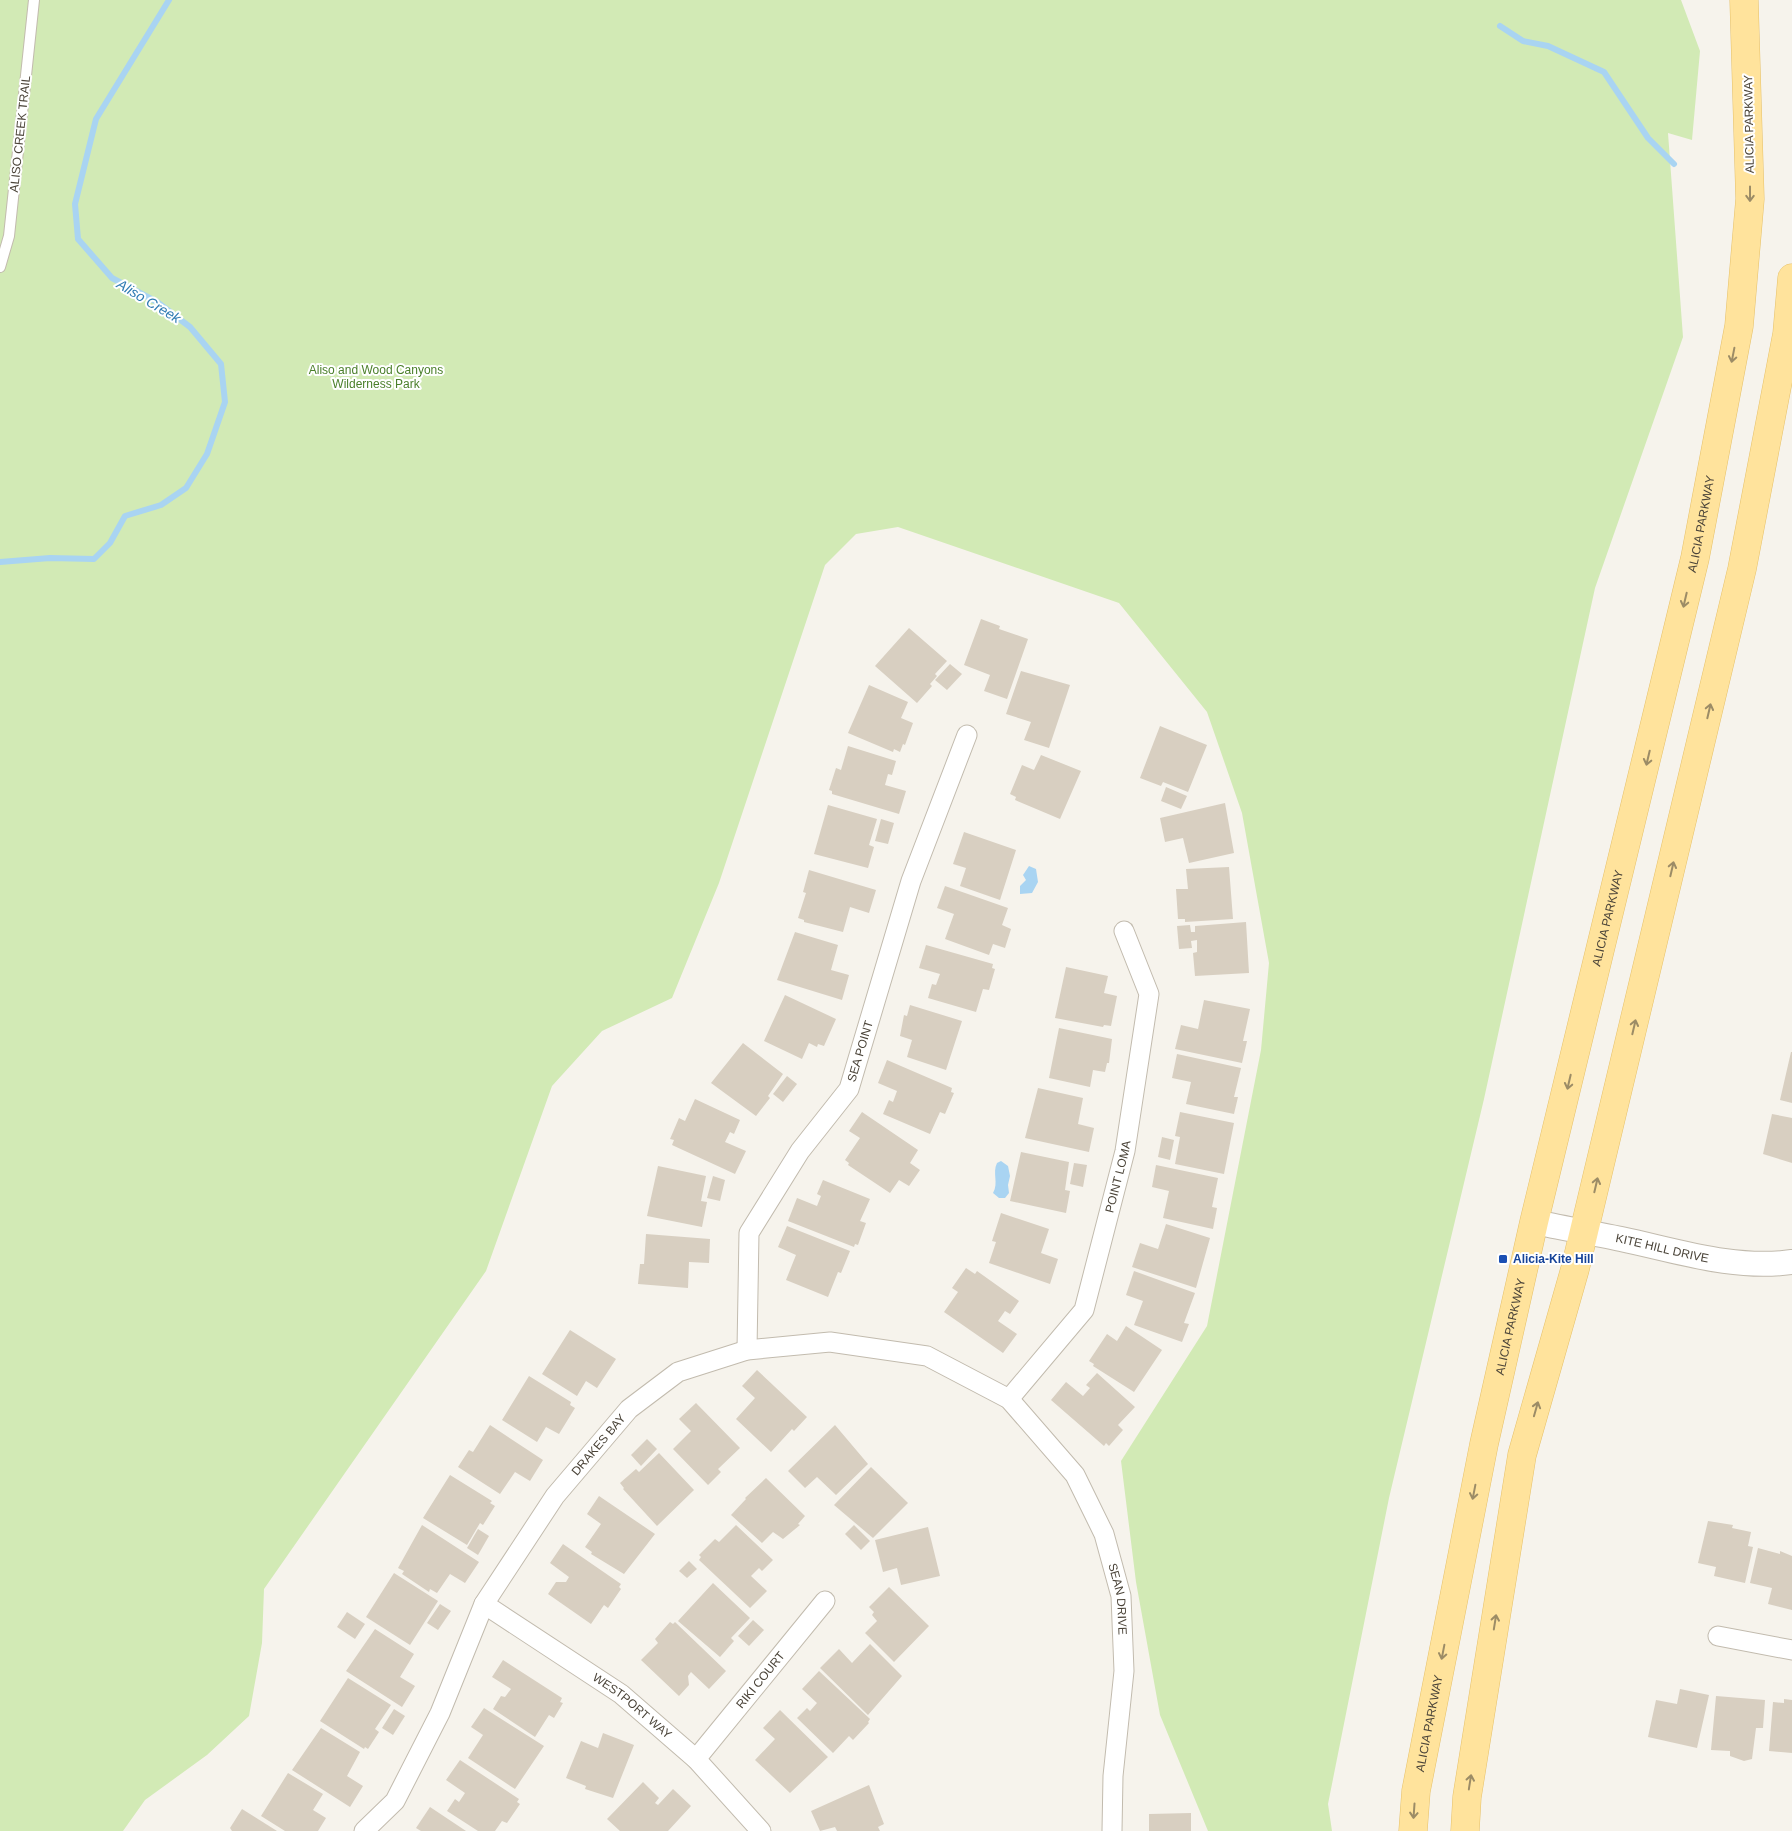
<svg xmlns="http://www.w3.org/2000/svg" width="1792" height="1831" viewBox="0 0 1792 1831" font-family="Helvetica,sans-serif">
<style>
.green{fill:#d2eab5}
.water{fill:#a9d4f2}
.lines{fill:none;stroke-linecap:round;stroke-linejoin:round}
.stream{stroke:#a9d4f2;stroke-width:6}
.building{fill:#d8cfc1}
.service-casing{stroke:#c2bbae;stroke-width:12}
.minor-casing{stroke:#c2bbae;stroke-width:21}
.tertiary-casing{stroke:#c2bbae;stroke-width:26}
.primary-casing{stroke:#e6c16a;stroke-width:29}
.service{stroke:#fff;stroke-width:10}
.minor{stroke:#fff;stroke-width:19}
.tertiary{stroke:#fff;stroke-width:24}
.primary{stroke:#ffe39c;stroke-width:28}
.oneway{stroke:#9c8c66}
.transit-dot{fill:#1a4fb4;stroke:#fff;stroke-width:2}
.labels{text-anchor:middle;stroke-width:4;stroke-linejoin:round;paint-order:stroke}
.street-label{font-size:12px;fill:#4b4439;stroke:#fff}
.park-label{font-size:12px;fill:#4a7f2a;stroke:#fff}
.transit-label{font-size:12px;font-weight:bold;fill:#164399;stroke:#fff;text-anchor:start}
.water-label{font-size:14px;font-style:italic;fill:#2e7ab2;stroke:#fff}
</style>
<rect width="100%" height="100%" fill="#f6f3ec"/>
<polygon class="green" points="0,0 1681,0 1700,51 1692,140 1668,133 1683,337 1595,588 1484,1099 1389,1498 1328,1804 1332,1831 1208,1831 1160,1715 1136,1582 1121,1461 1207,1326 1261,1050 1269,963 1242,813 1207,712 1119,603 898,527 856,534 825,565 719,883 672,998 602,1031 552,1086 486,1271 264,1589 262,1643 249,1716 207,1755 145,1800 123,1831 0,1831"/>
<g class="water">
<polygon points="1029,866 1036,869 1038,882 1032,893 1020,894 1020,886 1026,880 1023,875"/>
<path d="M1001 1161 1008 1166 1010 1176 1008 1185 1009 1193 1005 1198H999L993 1193C999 1183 992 1173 997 1163Z"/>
</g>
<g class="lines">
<g class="stream">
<polyline points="1500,26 1523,41 1548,46 1604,72 1648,138 1674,164"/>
<polyline points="0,562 50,558 94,559 110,543 125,516 161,505 186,488 207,454 225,402 221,364 190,327 157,302 112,278 78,239 75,204 96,119 169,0"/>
</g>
</g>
<g class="building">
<polygon points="981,619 1000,626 999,629 1028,639 1007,699 984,691 990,675 964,665"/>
<polygon points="909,628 947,661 935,674 937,676 930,684 932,686 917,703 875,666"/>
<polygon points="950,664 962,674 947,690 935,680"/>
<polygon points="1021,671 1070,685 1049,748 1024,740 1031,722 1006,714"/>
<polygon points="869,685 908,702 901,718 913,723 905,745 903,744 900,752 894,749 893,752 848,733"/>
<polygon points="1160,726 1207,745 1188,792 1163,782 1161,786 1140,778"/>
<polygon points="848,746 896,761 892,775 888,774 885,785 906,791 899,814 832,794 832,791 829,790 836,768 841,770"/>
<polygon points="1041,755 1081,771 1060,819 1015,800 1016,797 1010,794 1022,765 1034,770"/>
<polygon points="1166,787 1187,796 1181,809 1161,801"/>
<polygon points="1225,803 1234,853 1189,863 1183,838 1165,842 1160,818"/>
<polygon points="828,805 877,819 869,845 874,847 868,868 814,854"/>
<polygon points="881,819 894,823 888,844 875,841"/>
<polygon points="964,832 1016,850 1000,900 960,886 966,868 953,864"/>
<polygon points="1229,867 1233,919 1185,922 1185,919 1178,919 1176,889 1188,889 1186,869"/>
<polygon points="809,870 876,890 869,913 850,907 843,932 804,922 804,920 798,918 806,893 803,892"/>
<polygon points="945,886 1008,908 1002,925 1011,929 1005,948 993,944 989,955 945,939 954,914 937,908"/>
<polygon points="1246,922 1249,973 1195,976 1193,953 1197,952 1197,940 1191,941 1192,948 1179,949 1177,926 1190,925 1191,932 1195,932 1195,926"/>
<polygon points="795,932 838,945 831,970 849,975 842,1000 777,980"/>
<polygon points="926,945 993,964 992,968 995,969 989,990 983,989 976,1012 928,998 932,984 936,985 940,974 919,968"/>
<polygon points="1066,967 1108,976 1104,993 1117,996 1111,1026 1104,1025 1103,1027 1055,1018"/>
<polygon points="785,995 836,1019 824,1046 818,1044 817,1047 809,1043 802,1059 764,1041"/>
<polygon points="1204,1000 1250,1009 1243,1041 1247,1041 1242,1063 1175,1049 1181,1025 1198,1029"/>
<polygon points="910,1005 962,1021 946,1070 907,1057 912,1040 900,1036 904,1015 907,1016"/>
<polygon points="1059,1028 1112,1039 1109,1063 1107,1063 1105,1072 1093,1070 1090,1087 1049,1078"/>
<polygon points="743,1043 783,1074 768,1096 770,1098 756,1116 711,1083"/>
<polygon points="1791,1052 1792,1052 1792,1103 1780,1100"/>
<polygon points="1177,1054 1241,1068 1234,1097 1238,1097 1234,1114 1186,1104 1191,1082 1172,1078"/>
<polygon points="887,1060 952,1088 951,1092 954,1093 945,1114 940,1112 930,1134 883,1114 889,1100 893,1102 897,1091 878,1083"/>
<polygon points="787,1076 797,1084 783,1102 773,1094"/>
<polygon points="1038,1088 1083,1098 1078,1124 1094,1128 1089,1152 1025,1138"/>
<polygon points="695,1099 740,1120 734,1134 730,1132 725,1142 746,1151 735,1174 672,1145 674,1140 670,1139 679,1118 685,1121"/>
<polygon points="862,1112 918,1150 910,1163 920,1170 909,1186 899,1180 890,1193 848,1165 849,1163 845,1160 860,1138 849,1131"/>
<polygon points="1180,1112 1234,1123 1224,1174 1175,1164 1180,1137 1175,1136"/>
<polygon points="1772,1114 1792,1118 1792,1163 1763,1154"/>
<polygon points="1162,1137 1174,1140 1170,1160 1158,1157"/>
<polygon points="1021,1152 1069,1162 1065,1190 1070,1191 1066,1213 1010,1201"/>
<polygon points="1074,1163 1087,1165 1083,1187 1070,1184"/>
<polygon points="1156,1165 1218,1178 1212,1207 1217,1208 1213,1229 1163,1218 1169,1191 1152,1187"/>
<polygon points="658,1166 706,1176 701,1201 707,1202 702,1227 647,1216"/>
<polygon points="713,1176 725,1180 720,1201 707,1198"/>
<polygon points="823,1180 870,1199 860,1221 866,1223 858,1245 855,1244 854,1247 788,1221 797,1198 817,1206 821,1196 817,1194"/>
<polygon points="1001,1213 1049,1229 1041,1253 1058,1259 1050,1284 989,1263 996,1242 992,1241"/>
<polygon points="1166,1224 1210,1238 1196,1288 1132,1267 1140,1243 1158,1249"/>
<polygon points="787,1226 850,1251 841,1273 838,1272 828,1297 786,1280 796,1255 778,1247"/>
<polygon points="646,1234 710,1239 709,1263 689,1262 688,1288 638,1284 640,1264 644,1264"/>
<polygon points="966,1268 975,1274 977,1271 1019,1301 1010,1314 1005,1311 998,1321 1017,1334 1003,1353 944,1312 958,1292 952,1288"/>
<polygon points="1134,1271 1195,1293 1184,1323 1189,1324 1182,1342 1134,1325 1143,1301 1126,1295"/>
<polygon points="1126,1326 1162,1350 1134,1392 1093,1366 1094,1364 1089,1361 1107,1334 1117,1341"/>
<polygon points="570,1330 616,1359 597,1388 586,1381 577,1396 542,1374"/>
<polygon points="757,1370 807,1417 794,1431 792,1429 771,1452 736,1419 755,1398 742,1386"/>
<polygon points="1097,1373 1135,1407 1118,1425 1123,1430 1109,1446 1106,1443 1104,1446 1051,1400 1066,1382 1083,1396 1090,1388 1086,1385"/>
<polygon points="529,1376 571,1402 570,1405 575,1408 559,1434 546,1427 537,1442 502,1420"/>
<polygon points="696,1403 740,1448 718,1469 721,1472 708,1485 673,1449 691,1431 679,1419"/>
<polygon points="490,1425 543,1460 530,1481 515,1472 500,1494 458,1467 469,1450 473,1452"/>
<polygon points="835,1425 868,1464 836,1495 817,1477 805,1488 788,1471"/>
<polygon points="647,1439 657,1449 641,1466 631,1455"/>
<polygon points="659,1453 694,1490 657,1526 623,1489 624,1488 620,1483 636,1469 639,1472"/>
<polygon points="871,1467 908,1503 873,1538 834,1505"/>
<polygon points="450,1475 492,1501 490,1503 495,1506 483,1525 480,1523 467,1545 423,1518"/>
<polygon points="766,1478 805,1516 798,1524 800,1525 783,1539 773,1532 762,1543 731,1515 746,1499 745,1498"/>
<polygon points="599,1496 655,1534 624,1574 591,1554 592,1552 585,1547 601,1524 587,1514"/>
<polygon points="1708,1521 1733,1525 1732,1528 1751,1532 1748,1546 1753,1547 1745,1583 1714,1576 1716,1567 1698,1563"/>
<polygon points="422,1525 479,1562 465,1583 450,1574 437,1593 430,1589 429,1592 402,1574 404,1571 398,1568"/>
<polygon points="736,1525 773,1560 762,1571 759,1568 751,1576 767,1591 750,1608 699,1560 701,1557 699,1555 715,1539 719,1542"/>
<polygon points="854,1525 870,1541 861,1550 845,1534"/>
<polygon points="928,1527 940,1576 901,1585 897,1568 883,1572 875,1540"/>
<polygon points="478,1529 489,1536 478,1555 467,1548"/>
<polygon points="563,1544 621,1584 619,1587 621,1589 608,1608 604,1605 591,1624 548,1594 556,1582 566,1582 569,1577 550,1563"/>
<polygon points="1758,1548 1780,1554 1780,1551 1792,1556 1792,1610 1768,1604 1772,1588 1750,1583"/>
<polygon points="689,1561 697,1569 687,1578 679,1571"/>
<polygon points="394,1573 438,1601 410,1645 366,1617"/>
<polygon points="713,1583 750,1618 731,1638 734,1641 720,1657 678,1621"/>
<polygon points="889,1587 929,1626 894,1662 865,1633 877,1621 872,1615 874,1612 869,1607"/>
<polygon points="440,1604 451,1611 438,1630 427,1623"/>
<polygon points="347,1612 365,1624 355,1639 337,1627"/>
<polygon points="753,1620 764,1630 749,1646 738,1636"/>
<polygon points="670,1622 673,1624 675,1622 726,1671 709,1689 691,1672 688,1676 689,1685 679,1696 641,1660 658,1643 655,1639"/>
<polygon points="375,1629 414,1654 400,1677 415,1686 402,1707 346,1671"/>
<polygon points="870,1644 902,1676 868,1715 820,1668 839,1649 852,1663"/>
<polygon points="503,1660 562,1698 560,1702 563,1703 554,1718 549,1715 535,1737 493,1709 501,1696 505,1697 511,1689 492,1677"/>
<polygon points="819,1671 870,1719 868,1722 869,1723 853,1740 849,1736 833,1753 797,1718 807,1708 810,1711 817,1703 802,1689"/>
<polygon points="348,1678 391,1705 375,1729 379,1732 368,1749 365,1747 364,1749 320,1721"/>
<polygon points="1680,1689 1709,1695 1697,1748 1648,1737 1656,1700 1677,1704"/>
<polygon points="1716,1696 1765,1700 1763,1728 1756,1728 1752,1759 1744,1761 1730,1756 1730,1751 1711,1750"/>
<polygon points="1784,1699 1792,1700 1792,1753 1769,1751 1773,1702 1784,1703"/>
<polygon points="484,1708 544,1746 515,1789 468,1758 483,1735 471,1727"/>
<polygon points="394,1709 405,1716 393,1735 382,1728"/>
<polygon points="780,1710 828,1757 790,1793 755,1760 775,1739 763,1728"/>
<polygon points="321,1728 360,1752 347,1776 363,1786 350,1807 292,1770"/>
<polygon points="603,1733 634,1745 613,1798 585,1789 586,1786 566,1778 581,1741 598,1748"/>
<polygon points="460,1760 519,1799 517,1802 520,1804 507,1823 502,1821 495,1831 478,1831 447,1811 455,1799 459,1802 465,1793 446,1780"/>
<polygon points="288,1773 323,1794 313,1810 326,1818 318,1831 285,1831 261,1816"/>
<polygon points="643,1782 659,1798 655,1803 658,1805 673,1789 691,1806 668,1831 620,1831 607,1819"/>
<polygon points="869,1785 884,1824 878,1827 880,1831 837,1831 835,1827 820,1831 811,1811"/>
<polygon points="430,1807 466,1831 421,1831 416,1828"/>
<polygon points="242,1809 277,1831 232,1831 230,1828"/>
<polygon points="1191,1813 1191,1831 1149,1831 1149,1814"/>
</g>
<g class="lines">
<defs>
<polyline id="service" points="0,267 9,236 34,0"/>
<g id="minor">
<path id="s1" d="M747 1350 749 1233 800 1151 849 1089 911 881 967 735"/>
<path id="s2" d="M1009 1399 1084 1310 1125 1151 1149 994 1124 931"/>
<path id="s3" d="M484 1604 621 1694 696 1759 761 1831"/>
<polyline points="1718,1636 1792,1650"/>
<path id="s4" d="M696 1759 825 1601"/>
<path id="s5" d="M364 1831 395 1801 440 1713 484 1604 555 1496 629 1409 678 1372 747 1350 830 1342 927 1356 1009 1399 1075 1475 1104 1534 1121 1596 1124 1671 1113 1776 1112 1831"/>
</g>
<g id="tertiary">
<path id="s6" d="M1534 1222C1563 1228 1592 1233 1621 1239 1678 1251 1734 1270 1792 1262"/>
</g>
<g id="primary">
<path id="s7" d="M1413 1831 1416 1791 1484 1444 1534 1222 1695 558 1739 326 1750 199 1744 0"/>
<polyline points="1465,1831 1467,1797 1522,1455 1575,1269 1742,569 1787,334 1792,278"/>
</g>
</defs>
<use href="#service" class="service-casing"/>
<use href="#minor" class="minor-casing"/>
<use href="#tertiary" class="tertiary-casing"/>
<use href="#primary" class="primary-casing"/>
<use href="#service" class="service"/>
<use href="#minor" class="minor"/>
<use href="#tertiary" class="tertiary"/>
<use href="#primary" class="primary"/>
</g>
<defs><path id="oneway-shaft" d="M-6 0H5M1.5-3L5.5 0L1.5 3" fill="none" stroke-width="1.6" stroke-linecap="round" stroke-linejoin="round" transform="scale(1.25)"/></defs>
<g class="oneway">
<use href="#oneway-shaft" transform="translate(1750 194) rotate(90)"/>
<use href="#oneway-shaft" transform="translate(1733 355) rotate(101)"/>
<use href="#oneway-shaft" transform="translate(1685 600) rotate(103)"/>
<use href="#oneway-shaft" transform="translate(1709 711) rotate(-77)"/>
<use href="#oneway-shaft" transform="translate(1648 758) rotate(103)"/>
<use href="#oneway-shaft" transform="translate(1672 869) rotate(-77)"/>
<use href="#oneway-shaft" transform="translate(1634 1027) rotate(-77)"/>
<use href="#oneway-shaft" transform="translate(1569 1082) rotate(103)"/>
<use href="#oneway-shaft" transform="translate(1596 1185) rotate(-77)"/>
<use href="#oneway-shaft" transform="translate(1536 1409) rotate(-74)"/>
<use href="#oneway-shaft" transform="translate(1474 1492) rotate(101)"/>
<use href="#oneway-shaft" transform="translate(1495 1622) rotate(-81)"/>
<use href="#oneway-shaft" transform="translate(1443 1652) rotate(101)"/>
<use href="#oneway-shaft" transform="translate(1470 1782) rotate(-81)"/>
<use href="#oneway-shaft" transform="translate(1414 1811) rotate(94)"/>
</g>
<rect class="transit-dot" x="1498" y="1254" width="10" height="10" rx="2.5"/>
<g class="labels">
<g class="street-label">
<text transform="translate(1749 124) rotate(-91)" y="4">ALICIA PARKWAY</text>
<text transform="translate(20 134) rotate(-84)" y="4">ALISO CREEK TRAIL</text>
<text dy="4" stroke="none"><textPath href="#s7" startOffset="1339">ALICIA PARKWAY</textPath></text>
<text dy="4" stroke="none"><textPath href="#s7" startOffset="934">ALICIA PARKWAY</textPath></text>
<text dy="4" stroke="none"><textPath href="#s1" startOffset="332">SEA POINT</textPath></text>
<text dy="4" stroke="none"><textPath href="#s2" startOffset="254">POINT LOMA</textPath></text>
<text dy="4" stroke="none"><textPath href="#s6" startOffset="131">KITE HILL DRIVE</textPath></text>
<text dy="4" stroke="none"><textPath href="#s7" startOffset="514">ALICIA PARKWAY</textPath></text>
<text dy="4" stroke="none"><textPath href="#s5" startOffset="456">DRAKES BAY</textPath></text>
<text dy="4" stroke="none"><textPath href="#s5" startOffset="1144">SEAN DRIVE</textPath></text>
<text dy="4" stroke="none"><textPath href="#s4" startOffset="102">RIKI COURT</textPath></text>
<text dy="4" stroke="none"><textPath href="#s3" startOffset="180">WESTPORT WAY</textPath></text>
<text dy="4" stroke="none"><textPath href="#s7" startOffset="109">ALICIA PARKWAY</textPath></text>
</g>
<g class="park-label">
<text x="376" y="374">Aliso and Wood Canyons<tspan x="376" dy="14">Wilderness Park</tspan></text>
</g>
<g class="transit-label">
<text x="1513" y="1263">Alicia-Kite Hill</text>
</g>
<g class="water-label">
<text transform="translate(149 301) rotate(31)" y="5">Aliso Creek</text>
</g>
</g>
</svg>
